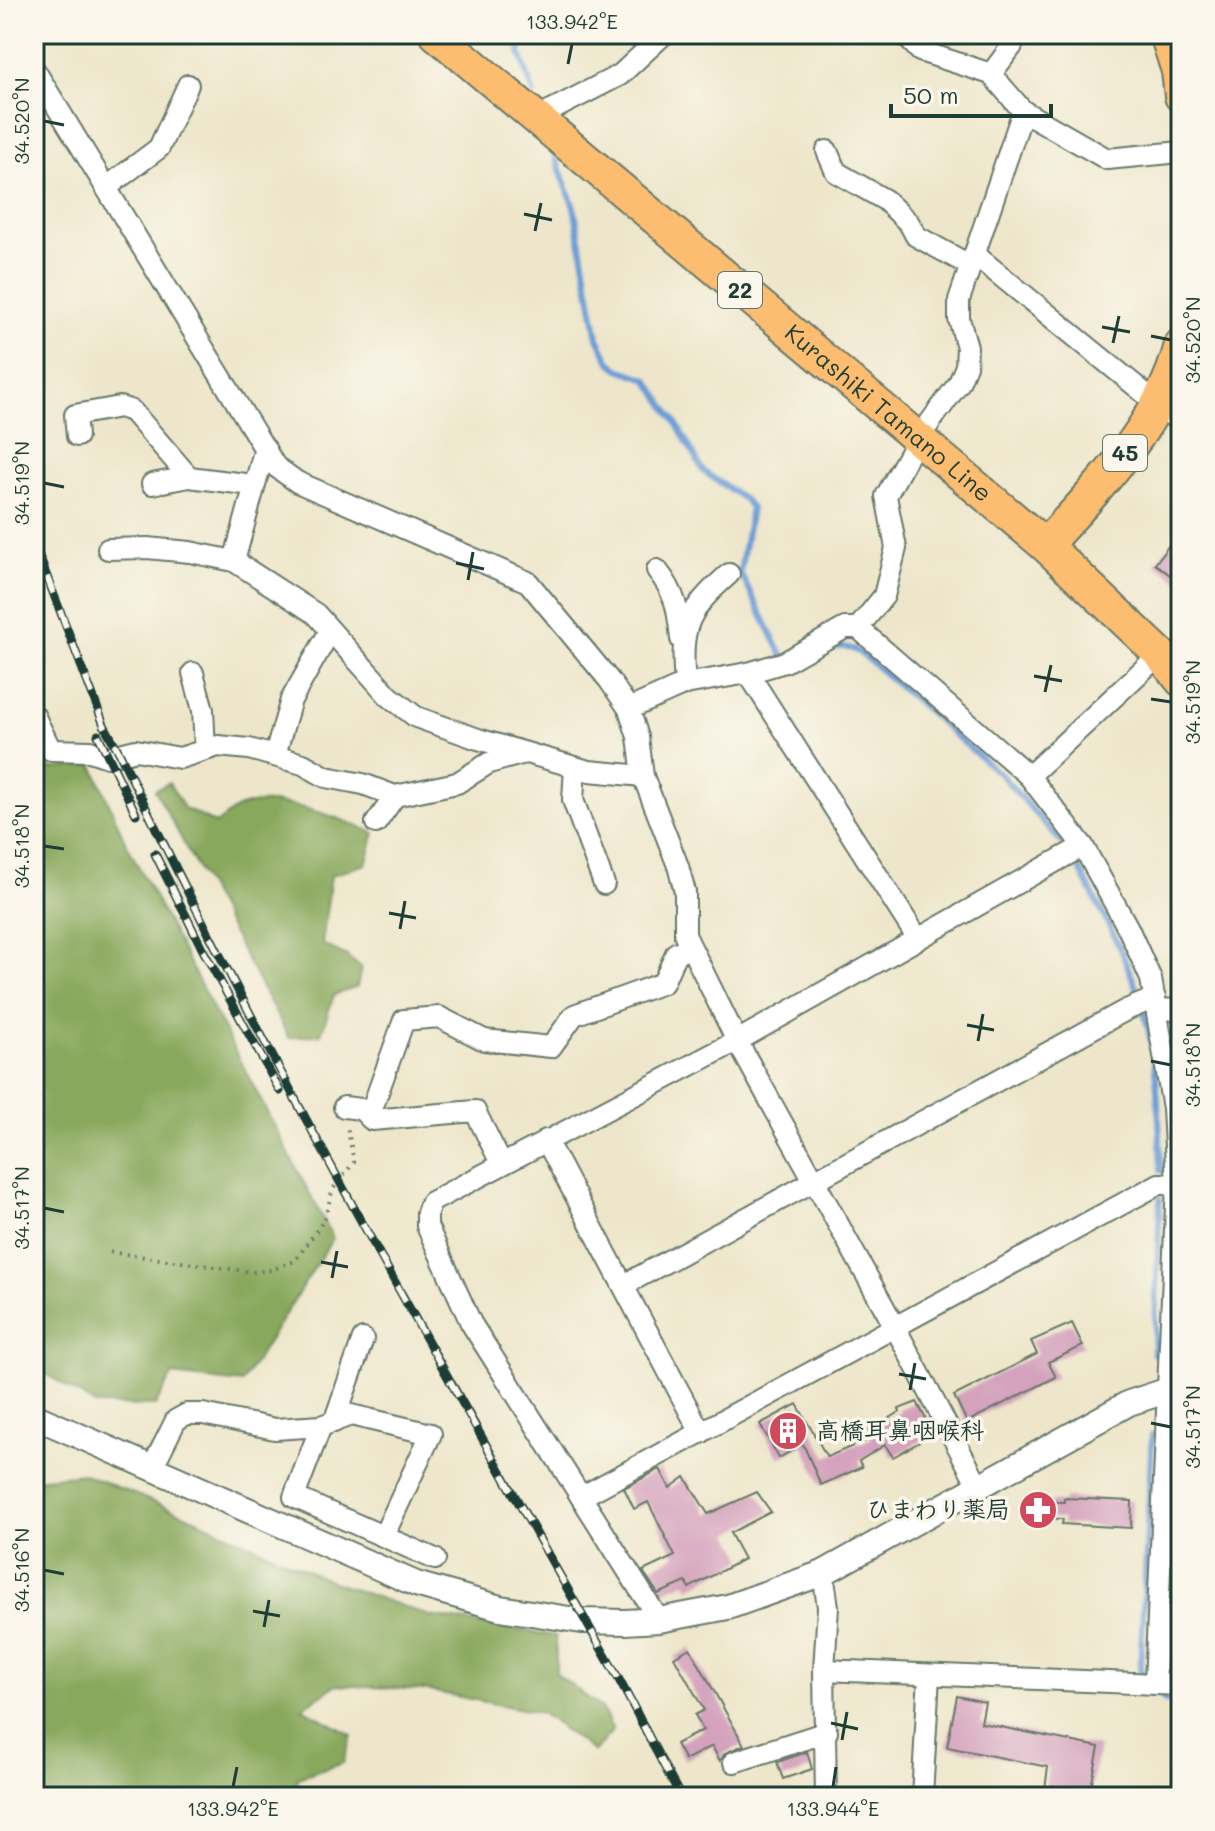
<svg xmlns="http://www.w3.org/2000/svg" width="1215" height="1831" viewBox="0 0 1215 1831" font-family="Mali,'Klee One',sans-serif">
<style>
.forest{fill:#88a85c;stroke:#547248;stroke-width:2}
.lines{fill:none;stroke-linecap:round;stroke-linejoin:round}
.stream{stroke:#6d9dd6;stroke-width:6}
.building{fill:#d4a2bd}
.minor-casing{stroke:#677868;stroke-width:24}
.tertiary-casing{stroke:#677868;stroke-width:28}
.primary-casing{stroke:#677868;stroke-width:36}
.path{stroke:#677868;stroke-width:4;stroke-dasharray:2 6;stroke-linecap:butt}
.minor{stroke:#fff;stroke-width:20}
.tertiary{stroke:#fff;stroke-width:24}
.primary{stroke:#fcbd6f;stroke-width:32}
.rail-casing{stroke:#1f3d34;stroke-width:9}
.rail{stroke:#fbf7ec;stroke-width:6;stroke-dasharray:18;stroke-linecap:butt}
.ticks{fill:none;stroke:#1f3d34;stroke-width:3}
.labels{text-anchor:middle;stroke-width:7;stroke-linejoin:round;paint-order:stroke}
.shield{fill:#fbf7ec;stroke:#61756b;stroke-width:2}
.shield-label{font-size:22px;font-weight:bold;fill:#1f3d34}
.street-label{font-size:24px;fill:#1f3d34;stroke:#fbf7ec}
.poi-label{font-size:24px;font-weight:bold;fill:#1f3d34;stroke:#fbf7ec;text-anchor:start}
.neatline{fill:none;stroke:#1f3d34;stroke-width:3}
.ticks-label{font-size:20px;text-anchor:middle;fill:#1f3d34}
</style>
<rect width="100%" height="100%" fill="#fbf7ec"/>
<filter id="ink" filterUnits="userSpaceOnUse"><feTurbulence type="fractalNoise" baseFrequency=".0125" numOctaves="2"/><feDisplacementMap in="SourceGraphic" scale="16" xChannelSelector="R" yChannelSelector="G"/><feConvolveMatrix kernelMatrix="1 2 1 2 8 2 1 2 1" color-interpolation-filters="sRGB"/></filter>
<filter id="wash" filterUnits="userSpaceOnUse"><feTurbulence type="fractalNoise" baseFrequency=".006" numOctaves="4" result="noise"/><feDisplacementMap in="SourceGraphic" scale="32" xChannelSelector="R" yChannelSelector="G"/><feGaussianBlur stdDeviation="1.8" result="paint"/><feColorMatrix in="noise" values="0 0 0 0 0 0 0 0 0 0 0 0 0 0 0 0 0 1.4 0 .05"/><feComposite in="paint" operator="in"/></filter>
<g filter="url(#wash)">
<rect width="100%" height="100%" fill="#ede6ca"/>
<g class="forest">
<polygon points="93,765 124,839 333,1238 242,1383 172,1375 155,1406 95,1405 34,1366 34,770"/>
<path d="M169 783 184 808 216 824C223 819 229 813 236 809 272 790 341 819 375 833L366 864 331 875 322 944 347 956 361 968 357 987 334 995 321 1034 289 1038 155 790Z"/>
<polygon points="84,1474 186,1515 333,1582 430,1616 556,1636 556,1673 602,1709 613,1730 594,1752 541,1713 425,1690 336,1685 302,1708 352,1735 343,1763 298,1778 296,1793 308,1797 34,1797 34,1479"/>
</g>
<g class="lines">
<g class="stream">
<polyline points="523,34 520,53 534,94"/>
<polyline points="554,153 574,207 598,338 610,362 619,369 647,379 674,419 703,471 745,500 751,508 740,572 782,655"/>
<path d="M801 667C824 654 837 637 862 654L1003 777 1062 843"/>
<path d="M1079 868C1100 908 1121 947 1137 990 1158 1047 1159 1110 1161 1171"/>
<polyline points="1154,1354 1160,1199"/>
<polyline points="1146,1677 1140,1670 1152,1435"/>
<polyline points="1156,1689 1165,1700 1181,1701"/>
</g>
</g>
<g id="blocks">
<g class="building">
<polygon points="1181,529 1181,583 1155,564"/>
<polygon points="1072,1323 1083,1346 1048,1362 1056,1377 967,1422 954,1396 1037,1354 1031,1341"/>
<polygon points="917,1402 929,1425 920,1430 923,1440 893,1457 885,1445 859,1461 862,1467 821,1485 803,1444 779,1458 760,1424 797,1404 827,1457 872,1438 867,1431 900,1412 899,1409"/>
<polygon points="660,1469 670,1488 685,1477 708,1514 757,1492 771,1512 730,1533 744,1559 689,1588 686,1582 658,1594 643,1571 675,1556 648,1502 634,1509 624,1488"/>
<polygon points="1064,1498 1132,1501 1131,1528 1062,1524 1063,1519 1031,1518 1031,1501 1064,1502"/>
<polygon points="690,1648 744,1745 725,1753 720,1761 712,1746 685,1760 676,1744 703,1730 695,1715 704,1710 674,1657"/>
<polygon points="957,1696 985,1702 981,1723 1099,1747 1089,1797 1044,1797 1048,1767 947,1747"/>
<polygon points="807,1752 812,1769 783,1779 777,1762"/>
</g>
</g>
</g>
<g filter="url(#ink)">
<use href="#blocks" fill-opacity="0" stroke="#677868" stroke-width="2"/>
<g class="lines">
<defs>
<g id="minor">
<polyline points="904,34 920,51 991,74 1023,111 1107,159 1181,152"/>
<polyline points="34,69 275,466 297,482 528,582 609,680 629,709 638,737 643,776 678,866 685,892 685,935 737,1041 895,1327 978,1485"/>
<polyline points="991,74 1012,46 1016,34"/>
<polyline points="536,118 620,75 664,34"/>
<polyline points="827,151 836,172 885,200 909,223 916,236 969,265"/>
<polyline points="107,187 159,148 188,85"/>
<polyline points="974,254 1181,423"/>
<polyline points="77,436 75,415 120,407 132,411 189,477"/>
<polyline points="152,484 189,477 253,485"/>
<polyline points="108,549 147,548 190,552 234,561 316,614 389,696 416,717 478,739 589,771 643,776"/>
<polyline points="234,561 265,448"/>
<path d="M657 570C676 594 678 609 681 639"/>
<polyline points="858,628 884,596 896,548 886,496 917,440 959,383 966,366 967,347 959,319 959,300 1023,111"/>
<polyline points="193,673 203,710 205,750"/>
<polyline points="748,673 918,939"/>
<path d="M685 684C680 627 686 612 729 574"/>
<polyline points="629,709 685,684 748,673 785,662 845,628 858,628 1029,776 1083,846 1128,928 1151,979 1173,1108 1177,1184 1155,1684"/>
<polyline points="34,715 51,750 90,751 108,757 136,750 180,758 218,746 249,749 303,764 326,777 363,784 395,796 457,783 489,763 525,753"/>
<polyline points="275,755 291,700 330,631"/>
<polyline points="575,767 573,800 604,884"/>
<polyline points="1029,776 1160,654"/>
<polyline points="376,823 395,796"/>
<polyline points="1157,1009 1181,1010"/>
<polyline points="344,1107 361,1109 372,1120 475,1111 501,1163"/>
<polyline points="369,1117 404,1020 439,1017 484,1040 551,1047 574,1015 663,983 676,953 690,947"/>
<polyline points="546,1140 701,1433"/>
<polyline points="624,1285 1126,1010 1155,998"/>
<polyline points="334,1422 363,1339"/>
<polyline points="321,1426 294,1497 435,1559"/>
<polyline points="152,1468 176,1420 187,1414 203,1414 275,1429 321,1426 351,1415 431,1434 384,1535"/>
<polyline points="581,1497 1159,1184 1177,1184"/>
<polyline points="823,1573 828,1607 824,1670 826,1797"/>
<polyline points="659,1620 471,1323 427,1226 427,1213 431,1202 737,1041 1083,846"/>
<polyline points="824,1670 1181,1685"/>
<polyline points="734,1762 827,1732"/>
<polyline points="922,1797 929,1675"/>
</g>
<polyline id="tertiary" points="34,1416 416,1584 500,1608 582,1621 625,1622 659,1620 728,1607 823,1573 1129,1403 1181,1386"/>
<g id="primary">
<path id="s1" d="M436 34 1045 545 1160 654 1181 680"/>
<polyline points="1166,34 1178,71 1181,96"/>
<path d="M1045 545C1099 487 1161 424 1181 345"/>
</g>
</defs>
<use href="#minor" class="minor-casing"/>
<use href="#tertiary" class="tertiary-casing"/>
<use href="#primary" class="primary-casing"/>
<polyline class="path" points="110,1252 252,1272 271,1270 295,1261 324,1220 333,1189 354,1162 347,1126"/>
<use href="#minor" class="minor"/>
<use href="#tertiary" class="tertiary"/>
<use href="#primary" class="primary"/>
<defs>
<g id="rail">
<path d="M34 543 104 725 120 754C269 1066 442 1368 613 1669 637 1711 657 1755 681 1797"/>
<polyline points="98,735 136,814"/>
<polyline points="155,854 203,950 280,1091"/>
</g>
</defs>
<use href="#rail" class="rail-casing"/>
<use href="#rail" class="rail"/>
</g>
</g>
<path class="ticks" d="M568 64 572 44M44 121 64 125M524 214 552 220M535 231 541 203M1102 327 1130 332M1151 336 1171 340M1113 343 1119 316M44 483 64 487M456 563 484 569M468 580 473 552M1034 676 1062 681M1045 692 1051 665M1151 699 1171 702M44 846 64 849M389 913 416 918M400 929 405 901M967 1025 994 1030M978 1041 983 1014M1151 1061 1171 1065M44 1208 64 1212M321 1262 348 1267M332 1278 337 1251M899 1374 926 1379M910 1390 915 1363M1151 1423 1171 1427M44 1570 64 1574M253 1611 280 1616M264 1627 269 1600M831 1723 858 1729M842 1740 847 1712M233 1787 237 1767M833 1787 836 1767"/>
<defs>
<symbol id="building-disc" viewBox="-11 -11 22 22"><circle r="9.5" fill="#d1495b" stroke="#fbf7ec"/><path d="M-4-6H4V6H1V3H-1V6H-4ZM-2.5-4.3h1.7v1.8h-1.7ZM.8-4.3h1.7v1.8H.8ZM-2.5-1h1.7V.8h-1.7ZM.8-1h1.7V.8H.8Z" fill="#fff"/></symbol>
<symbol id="pharmacy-disc" viewBox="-11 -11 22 22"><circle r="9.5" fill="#d1495b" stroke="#fbf7ec"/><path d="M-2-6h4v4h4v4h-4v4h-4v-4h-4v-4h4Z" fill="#fff"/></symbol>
</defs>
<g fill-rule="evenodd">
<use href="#building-disc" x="766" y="1409" width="44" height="44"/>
<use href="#pharmacy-disc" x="1016" y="1488" width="44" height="44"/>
</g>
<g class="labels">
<g class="shield">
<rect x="718" y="272" width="44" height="36" rx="6"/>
<rect x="1103" y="435" width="44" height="36" rx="6"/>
</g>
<g class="shield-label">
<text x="740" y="298">22</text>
<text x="1125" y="461">45</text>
</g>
<g class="street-label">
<text dy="8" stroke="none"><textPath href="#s1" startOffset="590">Kurashiki Tamano Line</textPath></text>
</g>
<g class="poi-label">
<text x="816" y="1439">高橋耳鼻咽喉科</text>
<text x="1010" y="1518" text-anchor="end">ひまわり薬局</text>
</g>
</g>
<rect width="1215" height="1831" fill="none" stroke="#fbf7ec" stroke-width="88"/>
<path d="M891 104v12h160v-12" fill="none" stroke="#1f3d34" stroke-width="4"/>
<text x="903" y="104" font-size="24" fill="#1f3d34" stroke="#fbf7ec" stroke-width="6" paint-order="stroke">50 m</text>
<rect x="44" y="44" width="1127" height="1743" class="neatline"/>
<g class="ticks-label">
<text x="572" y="29">133.942°E</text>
<text transform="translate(22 121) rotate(-90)" y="7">34.520°N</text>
<text transform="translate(1193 340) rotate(-90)" y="7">34.520°N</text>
<text transform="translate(22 483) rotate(-90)" y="7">34.519°N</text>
<text transform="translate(1193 702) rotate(-90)" y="7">34.519°N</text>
<text transform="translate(22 846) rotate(-90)" y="7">34.518°N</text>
<text transform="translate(1193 1065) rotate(-90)" y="7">34.518°N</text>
<text transform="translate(22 1208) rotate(-90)" y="7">34.517°N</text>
<text transform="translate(1193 1427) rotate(-90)" y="7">34.517°N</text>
<text transform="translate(22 1570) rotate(-90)" y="7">34.516°N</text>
<text x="233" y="1816">133.942°E</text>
<text x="833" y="1816">133.944°E</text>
</g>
</svg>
